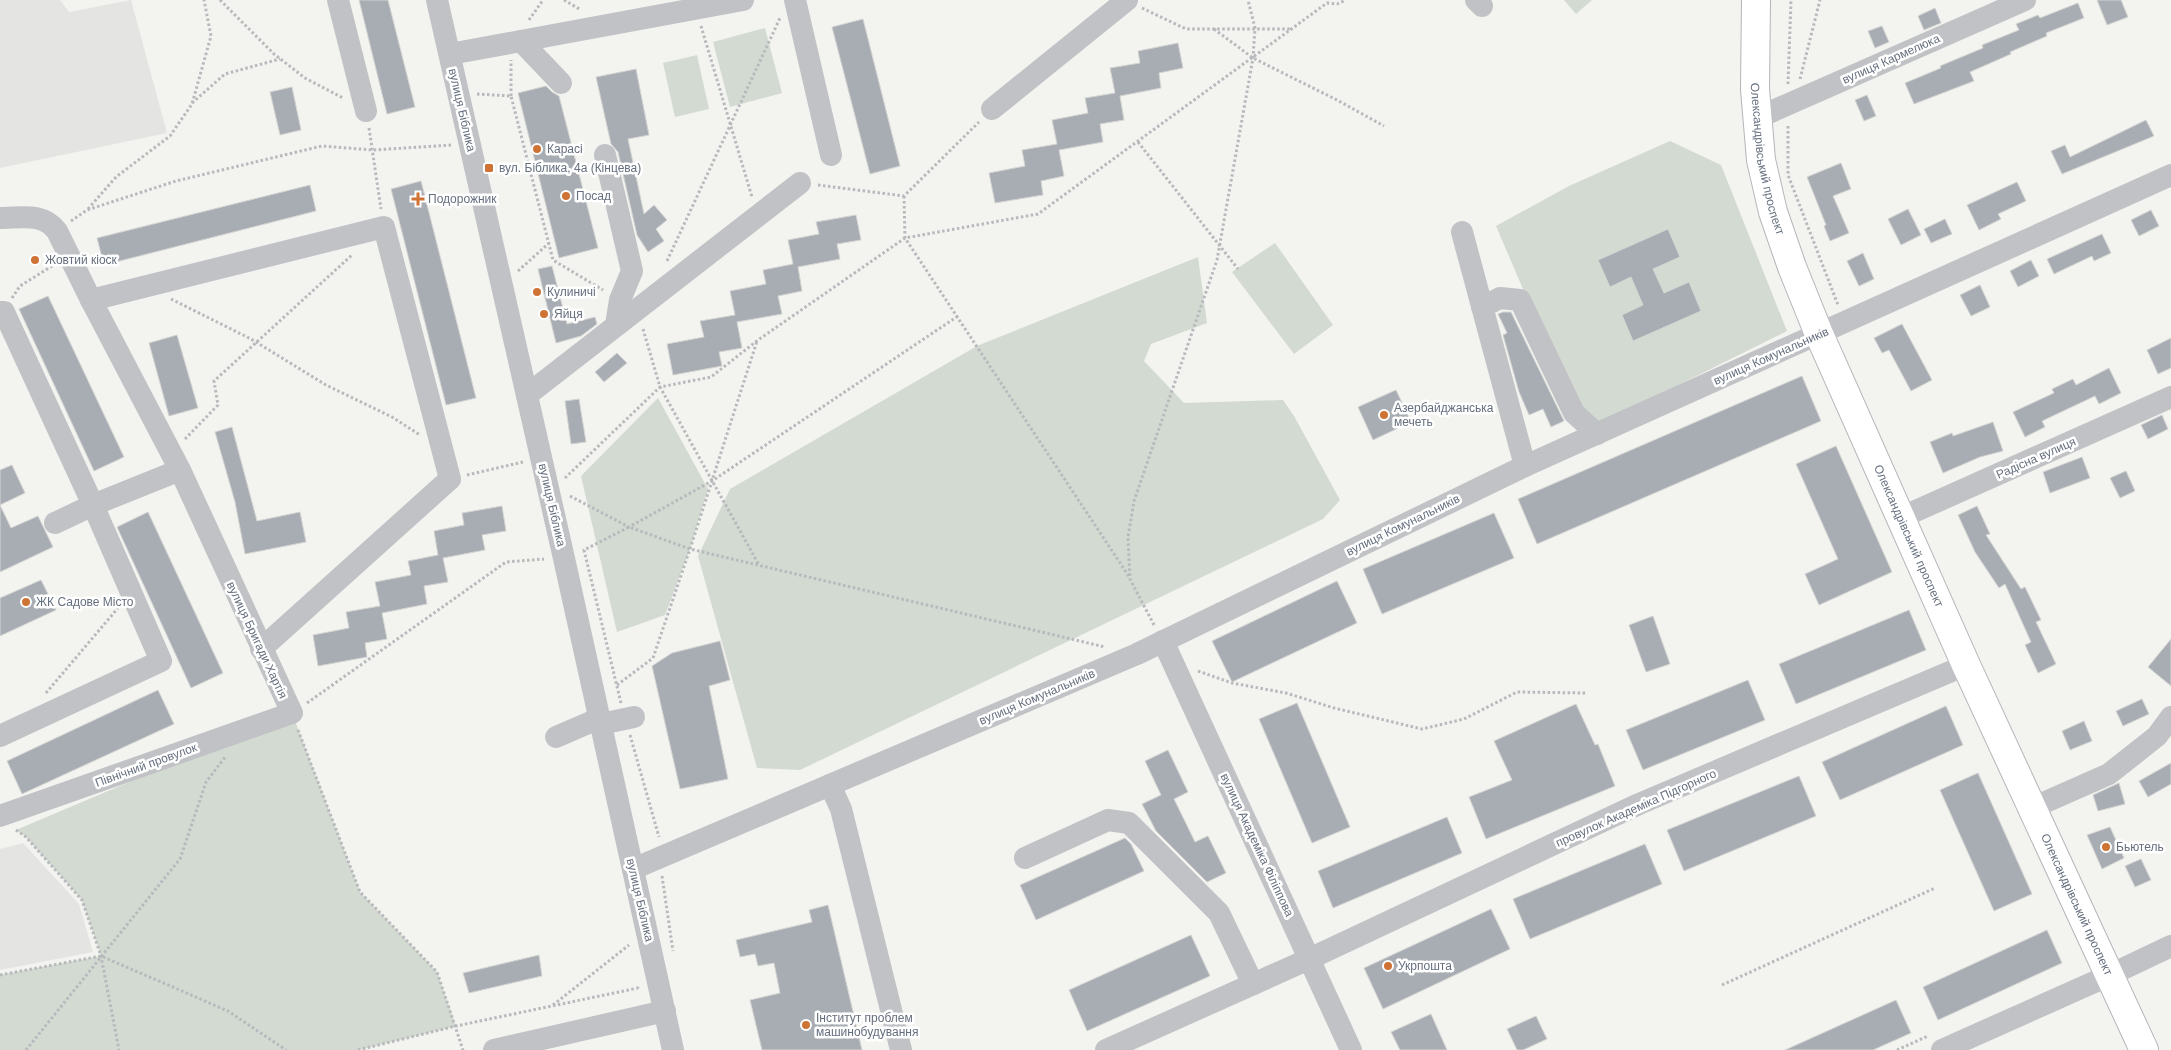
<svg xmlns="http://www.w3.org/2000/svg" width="2171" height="1050" viewBox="0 0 2171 1050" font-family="Helvetica,sans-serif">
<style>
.built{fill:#e4e4e3}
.green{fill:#d3dad2}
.building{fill:#a8adb3;stroke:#d4d5d3}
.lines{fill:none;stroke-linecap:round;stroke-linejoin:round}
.major-casing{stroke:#b3b5b9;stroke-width:30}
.path{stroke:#b7b9bc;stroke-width:3;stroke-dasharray:2.5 2.5;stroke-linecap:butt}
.minor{stroke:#c0c2c5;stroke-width:22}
.major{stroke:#fff;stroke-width:28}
.poi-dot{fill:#cf7335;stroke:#fff;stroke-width:2}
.labels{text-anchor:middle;stroke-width:5;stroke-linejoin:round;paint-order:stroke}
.street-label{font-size:12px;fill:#666f7e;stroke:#fff}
.poi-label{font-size:12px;fill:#666f7e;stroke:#fff;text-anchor:start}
</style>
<rect width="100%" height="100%" fill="#f3f3f0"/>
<g class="built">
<polygon points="0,0 60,0 69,12 131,0 167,133 0,168"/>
<polygon points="23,843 79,904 93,952 0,970 0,849"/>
</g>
<g class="green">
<polygon points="1564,0 1592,0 1576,14"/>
<polygon points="765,28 782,93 730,107 713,42"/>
<polygon points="697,55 709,109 675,117 663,63"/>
<polygon points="1670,141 1721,165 1787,331 1600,424 1580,410 1544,338 1496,226 1569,186"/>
<polygon points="1275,243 1333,325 1294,354 1232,272"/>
<polygon points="1198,257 1207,323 1151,344 1144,361 1184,403 1283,400 1294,416 1340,500 1323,519 800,770 757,768 698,556 730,489 977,346"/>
<polygon points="658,398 708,489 690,549 665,615 617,632 581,476"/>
<polygon points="292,713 360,892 437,972 456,1026 358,1050 0,1050 0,975 101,956 82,900 26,837 16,830"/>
</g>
<g class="building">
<polygon points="359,0 388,0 415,107 387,114"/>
<polygon points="2097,0 2121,0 2128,17 2107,25"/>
<polygon points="2078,3 2084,18 2046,33 2047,36 2010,52 2011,54 1970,72 1974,81 1914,104 1905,83 1941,68 1940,66 1983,48 1982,45 2019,30 2016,24 2038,15 2040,18"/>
<polygon points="1935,8 1941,23 1924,30 1918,16"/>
<polygon points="863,19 900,166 870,174 832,27"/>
<polygon points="1882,26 1889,42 1875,48 1868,31"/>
<polygon points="1178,43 1183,68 1159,73 1161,88 1120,96 1124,120 1100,124 1103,142 1059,150 1064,176 1041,181 1043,195 995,203 989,173 1025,166 1022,150 1057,144 1052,120 1088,113 1085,98 1115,93 1110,68 1140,63 1138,51"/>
<polygon points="636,69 649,135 628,139 644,214 654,205 667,220 656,229 664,241 648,252 637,235 618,152 611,144 596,77"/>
<polygon points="546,86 552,92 559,96 598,248 559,258 518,93"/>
<polygon points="292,87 301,130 280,135 270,92"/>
<polygon points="1867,95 1876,116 1864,121 1855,100"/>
<polygon points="2146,120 2154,136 2062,174 2051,151 2065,145 2070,157"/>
<polygon points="1841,163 1851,189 1833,196 1849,233 1830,241 1824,226 1826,225 1807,177"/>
<polygon points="421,181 476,398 446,405 391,189"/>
<polygon points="2017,182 2026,201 1998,214 2001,219 1979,230 1967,205"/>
<polygon points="310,185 316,211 104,265 97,238"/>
<polygon points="1908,209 1921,235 1901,245 1888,219"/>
<polygon points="2151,210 2159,226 2139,236 2131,220"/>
<polygon points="856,215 861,240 837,244 840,259 798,267 802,291 778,296 782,314 737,322 742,348 719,352 722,366 673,375 667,344 704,337 700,321 735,315 730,291 766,284 763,270 793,264 788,240 819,234 816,222"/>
<polygon points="1945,219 1952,234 1931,243 1924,229"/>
<polygon points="1668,229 1680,257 1653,269 1664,293 1689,282 1701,311 1633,341 1622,315 1643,305 1631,277 1610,287 1598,260"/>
<polygon points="2102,234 2111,253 2094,261 2092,256 2054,274 2047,259"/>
<polygon points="1863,253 1874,279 1859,286 1847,261"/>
<polygon points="2031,260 2039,276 2018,287 2010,271"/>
<polygon points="552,266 567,324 595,317 597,324 581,336 556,343 538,269"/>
<polygon points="1980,285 1990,307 1971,316 1960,295"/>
<polygon points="48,296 124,457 94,471 19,309"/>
<polygon points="1503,312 1511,312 1564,421 1551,427 1543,409 1529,415 1519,392 1503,335 1507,333 1498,314"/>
<polygon points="1902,324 1932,380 1911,391 1889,350 1882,353 1874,338"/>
<polygon points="177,335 198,408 169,416 149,343"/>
<polygon points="2171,338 2171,368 2158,374 2147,350"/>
<polygon points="617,353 627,363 604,382 595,372"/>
<polygon points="2109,368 2121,393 2099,404 2095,396 2042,421 2045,427 2025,437 2013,412 2054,393 2052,389 2073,379 2076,385"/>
<polygon points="1802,376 1821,421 1537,544 1518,499"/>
<polygon points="1396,390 1411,422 1373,440 1358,407"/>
<polygon points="579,399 586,442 571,444 565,401"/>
<polygon points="2162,415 2168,429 2148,439 2141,425"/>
<polygon points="1993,422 2003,451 1980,457 1943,473 1930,442 1952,433 1953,436"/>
<polygon points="232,427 257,521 300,512 306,542 245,554 235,502 215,432"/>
<polygon points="1836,446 1892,572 1819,605 1805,574 1838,559 1796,464"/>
<polygon points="2082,457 2090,478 2050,493 2043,472"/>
<polygon points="12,465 25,493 0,505 0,470"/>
<polygon points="2126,471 2135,491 2120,498 2110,478"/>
<polygon points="0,505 11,528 38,516 53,547 0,572"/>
<polygon points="502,506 506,531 482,535 485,550 443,558 448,582 424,586 427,604 382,613 387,639 365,643 367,657 318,666 313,635 349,628 346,612 380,606 375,582 411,575 408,561 438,555 434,531 464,525 462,513"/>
<polygon points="1977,506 1990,534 1986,535 2021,589 2025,587 2041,620 2036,622 2056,664 2038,673 2025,645 2031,642 2005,584 1999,588 1975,552 1958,515"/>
<polygon points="148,512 223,673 191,688 117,527"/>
<polygon points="1494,513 1514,558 1382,614 1363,569"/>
<polygon points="41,580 56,610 0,636 0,598"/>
<polygon points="1337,581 1357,623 1232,682 1212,641"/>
<polygon points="1909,610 1926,650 1796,704 1779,664"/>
<polygon points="1653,616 1670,664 1646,672 1629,625"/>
<polygon points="2171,639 2171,686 2148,667"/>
<polygon points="720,641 730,680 709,686 728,779 680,789 652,666 672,653"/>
<polygon points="1748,680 1765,720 1643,770 1626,730"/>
<polygon points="158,690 174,724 22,794 7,761"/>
<polygon points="2142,699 2149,714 2123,726 2116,711"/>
<polygon points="1297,703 1350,827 1312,843 1259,719"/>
<polygon points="1576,704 1595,745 1598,744 1615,786 1486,839 1469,797 1512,780 1494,741"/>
<polygon points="1946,706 1963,745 1840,800 1822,762"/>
<polygon points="2084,721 2092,741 2070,750 2062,731"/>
<polygon points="1168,750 1188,792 1174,799 1195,842 1208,836 1226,873 1207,882 1156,831 1142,804 1161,795 1145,761"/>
<polygon points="2171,763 2171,784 2148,797 2139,781"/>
<polygon points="1978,773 2032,894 1994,911 1940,790"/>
<polygon points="1799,776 1816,816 1684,871 1667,830"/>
<polygon points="2119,783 2125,804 2098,811 2093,795"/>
<polygon points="1447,817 1462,853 1333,908 1318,871"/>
<polygon points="2110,827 2124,858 2102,869 2087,835"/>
<polygon points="1125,838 1131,844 1144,871 1036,920 1020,885"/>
<polygon points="1645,844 1662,884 1530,939 1513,899"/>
<polygon points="2141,859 2151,880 2135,887 2125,866"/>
<polygon points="828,905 862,1050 762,1050 750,1000 780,993 774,963 758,966 755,954 740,957 736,940 812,922 809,910"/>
<polygon points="1491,909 1510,949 1383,1009 1364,968"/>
<polygon points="2047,930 2062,963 1938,1020 1923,987"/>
<polygon points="1191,935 1210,976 1087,1031 1069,990"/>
<polygon points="539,955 542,976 469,993 463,973"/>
<polygon points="1896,1000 1911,1033 1873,1050 1785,1050"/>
<polygon points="1431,1014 1447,1050 1400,1050 1391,1032"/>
<polygon points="1536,1016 1547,1039 1523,1050 1517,1050 1507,1029"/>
</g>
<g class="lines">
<defs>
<g id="major">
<path id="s1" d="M1756 0 1755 89 1761 160 1773 212 1792 267 1819 334 1966 665 2144 1050"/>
</g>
</defs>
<use href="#major" class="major-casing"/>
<g class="path">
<polyline points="220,0 274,54 305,78 343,98"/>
<polyline points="564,0 581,10"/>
<polyline points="1142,8 1186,29 1291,29"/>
<polyline points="529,20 543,0"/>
<polyline points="701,26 752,197"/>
<polyline points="1214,29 1253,58 1337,100 1384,126"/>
<polyline points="1800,79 1820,0"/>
<polyline points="1788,84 1791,0"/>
<polyline points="477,94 511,96 553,260 603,290"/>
<polyline points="511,96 511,60"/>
<polyline points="192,103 225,74 280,59"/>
<polyline points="1788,126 1788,175 1838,305"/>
<polyline points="369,128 381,209"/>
<polyline points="1138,142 1238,269"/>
<polyline points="818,185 904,196 979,122"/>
<polyline points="904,196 905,238 1130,578"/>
<polyline points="88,209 116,177 170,136 192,104 211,36 204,0"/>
<polyline points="71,221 87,210 176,181 322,146 373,150 452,145"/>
<polyline points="667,261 780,18"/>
<polyline points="518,271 549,243"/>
<polyline points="12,298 20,286 52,266"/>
<polyline points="171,299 251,339 326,385 392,417 420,435"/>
<polyline points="643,329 660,387 759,565"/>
<polyline points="185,439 218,405 214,381 352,255"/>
<polyline points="467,475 523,462"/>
<polyline points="565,478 660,387 711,377 758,340 905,238 1038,214 1327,3 1337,4 1346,0"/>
<polyline points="570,496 629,527 712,481 958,316"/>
<polyline points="1154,625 1130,579 1128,537 1134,501 1217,260 1253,58 1255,28 1248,0"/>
<polyline points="1198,671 1232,683 1286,693 1334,708 1422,729 1464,719 1517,692 1586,693"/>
<polyline points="617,685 653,658 690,549 757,341"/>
<polyline points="46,693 118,608"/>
<polyline points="307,703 506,562 544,559"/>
<polyline points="621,703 584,550 629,527 690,549 1105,647"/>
<polyline points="298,730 360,892 437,972 463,1050"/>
<polyline points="630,735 659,837"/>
<polyline points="16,830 26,837 82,900 101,956 119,1050"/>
<polyline points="662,876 673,951"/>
<polyline points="0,975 101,956 228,1011 286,1050"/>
<polyline points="1722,985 1935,888"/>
<polyline points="553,1005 629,945"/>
<polyline points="26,1050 180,859 206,782 226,756"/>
<polyline points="358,1050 456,1026 638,988 639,991"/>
<polyline points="1897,1050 1928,1036"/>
</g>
<g class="minor">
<polyline points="338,0 366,111"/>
<polyline points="437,0 563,554 673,1050"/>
<polyline points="795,0 831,155"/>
<polyline points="1476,0 1482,6"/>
<polyline points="521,41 561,83"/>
<polyline points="450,54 743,0"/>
<polyline points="992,109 1127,0"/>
<polyline points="1757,118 2025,0"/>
<polyline points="605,155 632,271 620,300 616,325"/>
<path d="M0 218C21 218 43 212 57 231L91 300 180 470 292 713 0 816"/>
<polyline points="1462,232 1525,466"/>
<polyline points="91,300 384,227 450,479 261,649"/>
<polyline points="1482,307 1500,298 1520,300 1574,413 1597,434"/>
<polyline points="0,312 4,312 93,505 180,470"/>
<polyline points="527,395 800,183"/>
<polyline points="1900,518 2171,397"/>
<polyline points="1163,641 1351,1050"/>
<polyline points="601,724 634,717"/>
<polyline points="0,736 161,661 93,505 55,523"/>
<polyline points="556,737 600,718"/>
<polyline points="830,785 841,809 901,1050"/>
<polyline points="2032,808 2109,774 2157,736 2171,717"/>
<polyline points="1025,858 1108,820 1129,823 1219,913 1253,984"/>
<polyline points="633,869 1137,654 1525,466 2171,175"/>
<polyline points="494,1050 665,1011"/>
<polyline points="1106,1050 1309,959 1639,804 1966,665"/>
<polyline points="1942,1050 2110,975 2171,946"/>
</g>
<use href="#major" class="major"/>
</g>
<g class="poi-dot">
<circle cx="537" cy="149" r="5"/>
<rect x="484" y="163" width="10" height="10" rx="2.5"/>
<circle cx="566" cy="196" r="5"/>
<path d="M415.5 191.5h5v5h5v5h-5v5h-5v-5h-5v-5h5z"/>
<circle cx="35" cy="260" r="5"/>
<circle cx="537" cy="292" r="5"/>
<circle cx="544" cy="314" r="5"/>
<circle cx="1384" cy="415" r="5"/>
<circle cx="26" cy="602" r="5"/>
<circle cx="2106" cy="847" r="5"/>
<circle cx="1388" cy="966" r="5"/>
<circle cx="806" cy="1025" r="5"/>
</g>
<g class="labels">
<g class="street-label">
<text transform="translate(1891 59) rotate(-24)" y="4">вулиця Кармелюка</text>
<text transform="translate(462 110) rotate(77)" y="4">вулиця Біблика</text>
<text dy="4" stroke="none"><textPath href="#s1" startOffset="160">Олександрівський проспект</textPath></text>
<text transform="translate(1771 356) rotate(-24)" y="4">вулиця Комунальників</text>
<text transform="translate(2036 458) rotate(-24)" y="4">Радісна вулиця</text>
<text transform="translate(552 505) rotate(77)" y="4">вулиця Біблика</text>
<text transform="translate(1403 525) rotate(-26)" y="4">вулиця Комунальників</text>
<text dy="4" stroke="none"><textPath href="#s1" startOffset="565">Олександрівський проспект</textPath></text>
<text transform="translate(257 640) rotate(65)" y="4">вулиця Бригади Хартія</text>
<text transform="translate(1037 697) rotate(-23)" y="4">вулиця Комунальників</text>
<text transform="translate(146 765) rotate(-20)" y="4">Північний провулок</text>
<text transform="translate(1636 808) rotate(-24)" y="4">провулок Академіка Підгорного</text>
<text transform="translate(1257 845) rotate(65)" y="4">вулиця Академіка Філіппова</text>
<text transform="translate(640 900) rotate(77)" y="4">вулиця Біблика</text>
<text dy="4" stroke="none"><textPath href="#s1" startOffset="970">Олександрівський проспект</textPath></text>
</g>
<g class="poi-label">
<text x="547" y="153">Карасі</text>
<text x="499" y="172">вул. Біблика, 4а (Кінцева)</text>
<text x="576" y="200">Посад</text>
<text x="428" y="203">Подорожник</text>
<text x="45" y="264">Жовтий кіоск</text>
<text x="547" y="296">Кулиничі</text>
<text x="554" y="318">Яйця</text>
<text x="1394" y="412">Азербайджанська<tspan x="1394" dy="14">мечеть</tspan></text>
<text x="36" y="606">ЖК Садове Місто</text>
<text x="2116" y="851">Бьютель</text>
<text x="1398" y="970">Укрпошта</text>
<text x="816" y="1022">Інститут проблем<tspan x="816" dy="14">машинобудування</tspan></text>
</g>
</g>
</svg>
